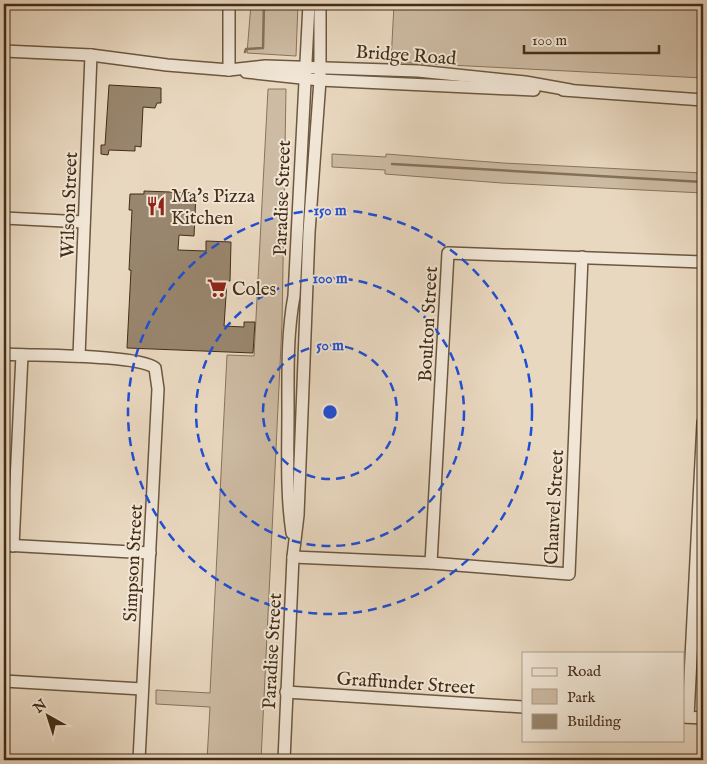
<svg xmlns="http://www.w3.org/2000/svg" width="707" height="764" viewBox="0 0 707 764" font-family="'IM FELL English',serif">
<style>
.green{fill:#cdbba3;stroke:#88745c}
.lines{fill:none;stroke-linecap:round;stroke-linejoin:round}
.stream{stroke:#857159;stroke-width:2.5}
.building{fill:#99866e;stroke:#432d16}
.minor-casing{stroke:#6c5840;stroke-width:14}
.minor{stroke:#f1e6d6;stroke-width:11}
.ring{fill:none;stroke:#1d4ed8;stroke-width:2.5;stroke-dasharray:9 6}
.labels{text-anchor:middle;stroke-width:4;stroke-linejoin:round;paint-order:stroke}
.street-label{font-size:19px;fill:#432d16;stroke:#f1e6d6}
.poi-label{font-size:19px;fill:#432d16;stroke:#f1e6d6;text-anchor:start}
.centre{fill:#1d4ed8;stroke:#f1e6d6;stroke-width:2.5}
.ring-label{font-size:15px;text-anchor:middle;font-weight:bold;fill:#1d4ed8;stroke:#f1e6d6;stroke-width:4;stroke-linejoin:round;paint-order:stroke}
</style>
<rect width="100%" height="100%" fill="#e9d8c0"/>
<filter id="stains"><feTurbulence type="fractalNoise" baseFrequency=".004" numOctaves="4"/><feColorMatrix values="0 0 0 0 .2 0 0 0 0 .09 0 0 0 0 .02 0 0 0 .5 -.17"/></filter>
<radialGradient id="worn" r=".72"><stop offset=".6" stop-color="#630" stop-opacity="0"/><stop offset="1" stop-color="#630" stop-opacity=".3"/></radialGradient>
<g class="green">
<polygon points="251,4 298,4 296,56 247,53"/>
<polygon points="394,4 703,4 703,78 391,62"/>
<polygon points="268,89 286,89 282,324 261,760 207,760 210,707 156,704 156,690 210,693 227,355 254,356"/>
<polygon points="332,154 386,157 386,154 503,163 703,173 703,193 502,183 385,174 385,170 332,167"/>
</g>
<g class="lines">
<g class="stream">
<polyline points="245,52 246,49 263,48 264,4"/>
<polyline points="392,164 703,182"/>
</g>
</g>
<g class="building">
<polygon points="109,85 161,88 161,103 157,103 155,108 143,107 141,147 135,146 135,151 109,150 108,155 101,154 101,145 105,145"/>
<polygon points="144,191 196,193 194,236 179,235 178,250 206,251 206,241 231,242 230,281 227,281 224,326 244,327 244,322 255,322 253,353 127,348 131,270 129,270 132,210 129,210 130,194 144,194"/>
</g>
<g class="lines">
<defs>
<g id="minor">
<polyline points="4,51 91,55 167,65 229,70 265,66 418,71 525,82 570,90"/>
<polyline points="229,70 229,4"/>
<polyline points="246,72 320,80 534,90"/>
<polyline points="563,90 703,100"/>
<polyline points="4,218 84,222"/>
<path d="M4 354C33 356 137 354 155 368L158 389 139 760"/>
<polyline points="79,356 91,55"/>
<path d="M292 533C286 493 288 451 288 411 288 372 287 334 294 296L309 4"/>
<polyline points="4,545 150,553"/>
<polyline points="13,546 22,355"/>
<polyline points="293,557 431,563 569,574 582,257"/>
<polyline points="431,563 448,253 703,262"/>
<polyline points="4,681 142,689"/>
<polyline points="286,692 523,707"/>
<polyline points="683,717 703,718"/>
<polyline points="688,717 703,422"/>
<polyline points="284,760 293,557 298,515 309,232 320,80 320,4"/>
</g>
</defs>
<use href="#minor" class="minor-casing"/>
<use href="#minor" class="minor"/>
</g>
<g class="ring">
<circle cx="330" cy="412" r="67"/>
<circle cx="330" cy="412" r="134"/>
<circle cx="330" cy="412" r="202"/>
</g>
<defs>
<symbol id="restaurant-bare" viewBox="-9 -9 18 18"><path d="M-5-6h1v4h1v-4h1v4h1v-4h1v5L-1.5 .5V6h-2V.5L-5-1ZM5-6V6H3V1.5H1.5Q1.5-4 5-6Z" fill="#8f2418" stroke="#f1e6d6" stroke-width="2.5" paint-order="stroke"/></symbol>
<symbol id="supermarket-bare" viewBox="-9 -9 18 18"><path d="M-6-5.5h2.5l.6 2H6L4.5 2H-2.5L-4.4-4H-6ZM-1.5 3.2a1.3 1.3 0 1 0 .1 0ZM3 3.2a1.3 1.3 0 1 0 .1 0Z" fill="#8f2418" stroke="#f1e6d6" stroke-width="2.5" paint-order="stroke"/></symbol>
</defs>
<g fill-rule="evenodd">
<use href="#restaurant-bare" x="142" y="192" width="28" height="28"/>
<use href="#supermarket-bare" x="203" y="274" width="28" height="28"/>
</g>
<g class="labels">
<g class="street-label">
<text transform="translate(406 54) rotate(4)" y="7">Bridge Road</text>
<text transform="translate(281 198) rotate(-88)" y="7">Paradise Street</text>
<text transform="translate(68 205) rotate(-88)" y="7">Wilson Street</text>
<text transform="translate(427 324) rotate(-87)" y="7">Boulton Street</text>
<text transform="translate(553 507) rotate(-87)" y="7">Chauvel Street</text>
<text transform="translate(132 563) rotate(-87)" y="7">Simpson Street</text>
<text transform="translate(271 651) rotate(-87)" y="7">Paradise Street</text>
<text transform="translate(406 682) rotate(4)" y="7">Graffunder Street</text>
</g>
<g class="poi-label">
<text x="171" y="202">Ma's Pizza<tspan x="171" dy="22">Kitchen</tspan></text>
<text x="232" y="295">Coles</text>
</g>
</g>
<circle cx="330" cy="412" r="8" class="centre"/>
<g class="ring-label">
<text x="330" y="215">150 m</text>
<text x="330" y="283">100 m</text>
<text x="330" y="350">50 m</text>
</g>
<rect width="707" height="764" fill="none" stroke="#e9d8c0" stroke-width="20"/>
<rect x="5" y="5" width="697" height="754" fill="none" stroke="#432d16" stroke-width="2.5"/>
<rect x="10" y="10" width="687" height="744" fill="none" stroke="#432d16"/>
<rect x="522" y="652" width="162" height="90" fill="#f1e6d6" stroke="#ab9c89"/>
<rect x="532" y="668" width="25" height="8" fill="#f1e6d6" stroke="#ab9c89"/>
<text x="567" y="676" font-size="15" fill="#432d16">Road</text>
<rect x="532" y="689" width="25" height="15" fill="#cdbba3" stroke="#ab9c89"/>
<text x="567" y="702" font-size="15" fill="#432d16">Park</text>
<rect x="532" y="714" width="25" height="15" fill="#99866e" stroke="#ab9c89"/>
<text x="567" y="726" font-size="15" fill="#432d16">Building</text>
<g transform="translate(48 716) rotate(321)" stroke="#f1e6d6" stroke-width="4" paint-order="stroke">
<path d="M0-4L9 19L0 12L-9 19Z" fill="#432d16"/>
<text y="-8" font-size="14" font-weight="bold" text-anchor="middle" fill="#432d16">N</text>
</g>
<path d="M524 45v8h135v-8" fill="none" stroke="#432d16" stroke-width="2.5"/>
<text x="532" y="45" font-size="15" fill="#432d16" stroke="#f1e6d6" stroke-width="4" paint-order="stroke">100 m</text>
<rect width="100%" height="100%" filter="url(#stains)"/>
<rect width="100%" height="100%" fill="url(#worn)"/>
</svg>
